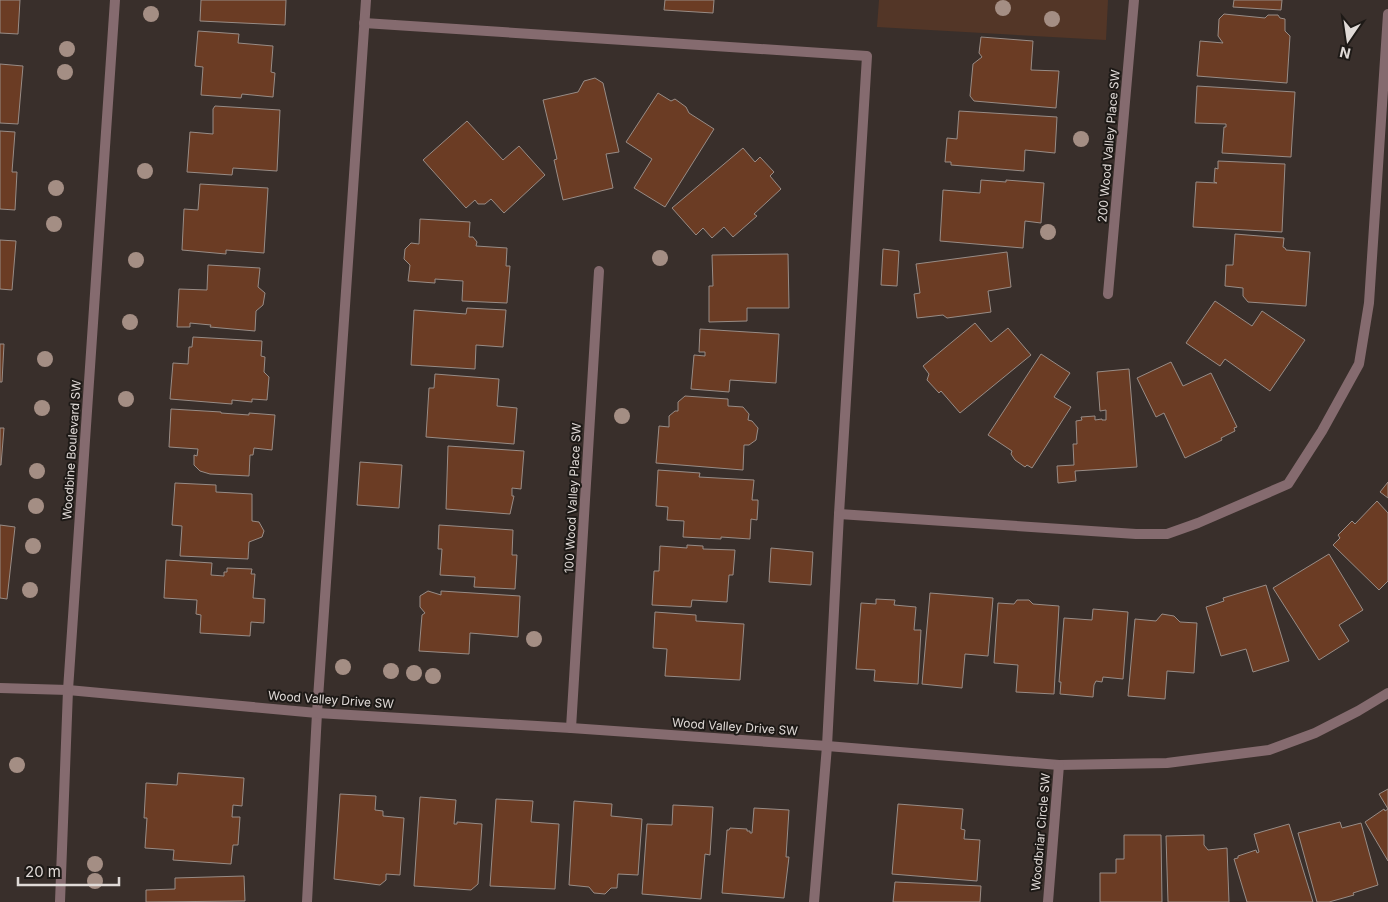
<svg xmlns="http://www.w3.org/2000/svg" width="1388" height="902" viewBox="0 0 1388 902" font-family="Inter,sans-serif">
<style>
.green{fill:#533627}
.building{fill:#6b3c24;stroke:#988c86}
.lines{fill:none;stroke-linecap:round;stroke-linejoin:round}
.service{stroke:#856b6f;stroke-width:10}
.minor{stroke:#856b6f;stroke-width:10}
.tertiary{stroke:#856b6f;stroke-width:10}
.tree{fill:#a48e84}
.labels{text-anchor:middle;stroke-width:4;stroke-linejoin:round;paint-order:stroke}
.street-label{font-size:12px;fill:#e0dad7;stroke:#1d1916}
</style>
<rect width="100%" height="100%" fill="#392f2b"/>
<polygon class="green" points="879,0 1108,0 1106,40 877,27"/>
<g class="building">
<polygon points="0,0 20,0 18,34 0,33"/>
<polygon points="201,0 286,0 285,25 200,21"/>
<polygon points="665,0 714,0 713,13 664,10"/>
<polygon points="1234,0 1282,0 1281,10 1233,7"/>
<polygon points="1224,14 1265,18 1268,15 1278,15 1280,18 1285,19 1285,31 1290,36 1287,83 1197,76 1200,41 1223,43 1218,36 1219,19"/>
<polygon points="198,31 239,34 238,43 273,46 271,72 275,73 273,97 242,94 241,98 201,95 203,67 195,66"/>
<polygon points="981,37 1033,41 1031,70 1059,71 1056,108 974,101 970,96 973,64 982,57 979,53"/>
<polygon points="0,64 23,66 18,124 0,123"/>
<polygon points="595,78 603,83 619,152 606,154 613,188 563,200 554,160 557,159 543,100 578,92 584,81"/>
<polygon points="1197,86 1295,92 1291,157 1222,153 1224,127 1226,127 1226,124 1195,123"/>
<polygon points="658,93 671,101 675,99 686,107 689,113 714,129 665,207 634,188 652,159 626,142"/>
<polygon points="215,106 280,110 277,171 233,168 232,175 187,172 190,132 213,134 213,109"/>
<polygon points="959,111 1057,117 1055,153 1025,150 1024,171 951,165 951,162 945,162 947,138 957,139"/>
<polygon points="467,121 503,160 519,146 545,175 504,213 491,199 485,204 478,204 475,200 466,208 423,160"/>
<polygon points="0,131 15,132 12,172 17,172 15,210 0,209"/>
<polygon points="743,148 755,162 760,157 774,172 770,176 781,189 754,214 757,216 733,237 724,227 712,238 703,228 696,235 672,208"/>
<polygon points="1218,161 1285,164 1282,232 1193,227 1196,182 1217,183 1214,182 1215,168 1218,169"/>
<polygon points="981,180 1006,182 1006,180 1044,183 1041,223 1025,221 1023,248 940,241 943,190 980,193"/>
<polygon points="200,184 268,188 264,253 226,250 226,254 182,250 184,209 198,210"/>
<polygon points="420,219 470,222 469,237 473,237 477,242 476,246 507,248 506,266 510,266 507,303 462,301 463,281 435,279 435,283 408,281 410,265 404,259 405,249 411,243 419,244"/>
<polygon points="1235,234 1284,238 1283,247 1285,248 1286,250 1310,252 1306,306 1248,302 1243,296 1243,288 1225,286 1226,265 1233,265"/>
<polygon points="0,240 16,241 12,290 0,289"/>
<polygon points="883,249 899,251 897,286 881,285"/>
<polygon points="1007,252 1011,287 988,291 991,312 947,318 943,315 917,318 914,294 920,293 916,264"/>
<polygon points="788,254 789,308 747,308 747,321 709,322 709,286 713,286 712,255"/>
<polygon points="208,265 260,268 258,287 265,293 263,305 256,311 255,331 210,327 211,325 190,323 190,327 177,327 179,289 207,290"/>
<polygon points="1215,301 1252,326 1262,311 1305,340 1270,391 1225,359 1220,366 1186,343"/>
<polygon points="467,308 506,310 503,347 476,345 475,369 411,365 414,310 466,314"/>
<polygon points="975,323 991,342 1008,328 1031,355 960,413 941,391 939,393 927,380 929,374 923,366"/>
<polygon points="700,329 779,334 776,383 730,380 729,392 691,389 694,355 705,356 705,352 699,352"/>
<polygon points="193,337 262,341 261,356 265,357 264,372 269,377 267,400 252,399 252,402 232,400 232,404 170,399 173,363 188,364 189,347 192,347"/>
<polygon points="0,344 4,344 2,382 0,382"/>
<polygon points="1041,354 1070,373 1054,397 1071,407 1032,468 1027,465 1025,467 1015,460 1011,454 1012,451 988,435"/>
<polygon points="1171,362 1183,386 1211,373 1237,427 1234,428 1235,431 1221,438 1222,440 1185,458 1164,413 1156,417 1137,378"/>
<polygon points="1129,369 1137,467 1075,471 1076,481 1058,483 1057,466 1074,465 1073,444 1077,444 1076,421 1082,420 1081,417 1095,416 1095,420 1102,419 1102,420 1106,420 1106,410 1100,411 1097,372"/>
<polygon points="435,374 499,379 497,406 517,408 514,444 426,437 429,388 434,388"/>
<polygon points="685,396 728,399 728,406 743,407 749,414 748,420 752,421 758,428 756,440 749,445 744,445 743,470 656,463 659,426 669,427 669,416 675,411 678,411 678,402"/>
<polygon points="171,409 221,412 221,413 249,415 249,413 275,415 272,450 254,448 253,455 250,455 249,476 210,474 200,471 194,465 194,455 197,456 198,449 169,447"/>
<polygon points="0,428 4,428 1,465 0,465"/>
<polygon points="448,446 524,451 521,489 512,488 512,496 514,496 510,514 446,509"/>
<polygon points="360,462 402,465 399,508 357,505"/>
<polygon points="658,470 700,473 699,477 754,480 752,500 758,500 758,504 757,520 751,519 750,539 721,537 721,539 683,537 684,521 667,520 668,507 656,506"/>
<polygon points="1388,482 1388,498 1380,492"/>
<polygon points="175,483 216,485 216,492 252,494 252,521 259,522 264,531 262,537 249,542 248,559 180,556 182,526 172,525"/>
<polygon points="1377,501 1388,513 1388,581 1379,590 1333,545 1340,538 1338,535 1352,521 1355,524"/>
<polygon points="0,525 15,527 7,599 0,598"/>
<polygon points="439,525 513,530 512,555 517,555 515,589 474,587 475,577 440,575 442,549 438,549"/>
<polygon points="687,545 703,546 703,549 735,550 733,575 729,575 727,602 692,600 691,607 652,605 654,571 659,571 660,546 687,548"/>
<polygon points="771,548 813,552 811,585 769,582"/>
<polygon points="1329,554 1363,610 1339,625 1349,641 1319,660 1273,588"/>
<polygon points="166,560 212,563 211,575 224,576 224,572 227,572 227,568 252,569 251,574 255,574 253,598 265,599 264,623 251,622 250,636 200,633 201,615 196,614 197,600 164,598"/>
<polygon points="1266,585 1289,661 1253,672 1246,649 1221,656 1206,607 1224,601 1223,598"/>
<polygon points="428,591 441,595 441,591 520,596 518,637 470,633 469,654 419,651 422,615 425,613 420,607 420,596"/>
<polygon points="930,593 993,598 988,656 965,654 962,688 922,684"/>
<polygon points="876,599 895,600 894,605 916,607 914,630 921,630 918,684 874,681 875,670 856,669 861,603 876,604"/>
<polygon points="1017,600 1029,600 1033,604 1059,606 1054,694 1016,692 1018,665 994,663 998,603 1014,604"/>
<polygon points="1093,609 1128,612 1123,679 1103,677 1102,682 1096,681 1094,685 1093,697 1060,694 1061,682 1059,682 1064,618 1092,620"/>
<polygon points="655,612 696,615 696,621 744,624 740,680 665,676 667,649 653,648"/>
<polygon points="1162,614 1174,616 1180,622 1197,623 1194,673 1167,671 1165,699 1128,696 1135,619 1156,621"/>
<polygon points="178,773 244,778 242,806 233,805 232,817 240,817 238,845 233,845 231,864 173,860 174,850 145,848 147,818 144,818 146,783 177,785"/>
<polygon points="1388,789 1388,861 1365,822 1384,809 1385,811 1388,809 1379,794"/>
<polygon points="340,794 376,796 375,810 383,811 383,816 404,818 400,875 386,874 386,880 380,885 334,879"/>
<polygon points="420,797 456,800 454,824 457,824 457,822 482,824 478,884 471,890 414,886"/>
<polygon points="496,799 533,801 531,822 559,824 555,889 490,886"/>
<polygon points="574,801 612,804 611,816 642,819 638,875 618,874 617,888 611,888 605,894 594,893 589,887 569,885"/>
<polygon points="898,804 963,809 961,829 965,830 964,839 980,840 977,881 892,874"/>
<polygon points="673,805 713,807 710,855 705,854 701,899 642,894 647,824 672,825"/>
<polygon points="754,808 789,810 786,857 789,857 784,898 722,893 727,830 729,830 730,828 747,829 747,831 750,831 750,833 752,833"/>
<polygon points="1340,822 1342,828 1361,823 1378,885 1353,893 1354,895 1329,902 1317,902 1298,833"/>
<polygon points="1289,824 1313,902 1247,902 1234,859 1238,858 1238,856 1256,850 1257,853 1259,852 1254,834"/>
<polygon points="1124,835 1161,835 1162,902 1100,902 1100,873 1116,873 1116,859 1124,859"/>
<polygon points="1204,835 1204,845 1208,850 1227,848 1229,902 1168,902 1166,836"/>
<polygon points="244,876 245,901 146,902 146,890 175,889 175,878"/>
<polygon points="895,882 981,886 980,902 893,902"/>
</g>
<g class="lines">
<g class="service">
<polyline points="364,23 867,56 839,514 827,746 814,902"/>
<polyline points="839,514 1136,534 1167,534 1198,523 1288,484 1322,431 1359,364 1369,303 1388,14"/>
<polyline points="307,902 317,713 366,0"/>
</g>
<g class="minor">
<polyline points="1108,294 1134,0"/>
<polyline points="0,688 68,690 317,713 571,728 827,746 1059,765 1167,763 1269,750 1315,733 1358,711 1388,693"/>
<polyline points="571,728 599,271"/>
<polyline points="1048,902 1059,765"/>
</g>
<polyline class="tertiary" points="60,902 68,690 115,0"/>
</g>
<g class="tree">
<circle cx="1003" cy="8" r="8"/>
<circle cx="151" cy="14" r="8"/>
<circle cx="1052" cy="19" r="8"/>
<circle cx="67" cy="49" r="8"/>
<circle cx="65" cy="72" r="8"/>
<circle cx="1081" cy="139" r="8"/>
<circle cx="145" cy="171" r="8"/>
<circle cx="56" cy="188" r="8"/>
<circle cx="54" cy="224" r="8"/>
<circle cx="1048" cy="232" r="8"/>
<circle cx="660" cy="258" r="8"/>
<circle cx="136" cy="260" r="8"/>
<circle cx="130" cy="322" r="8"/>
<circle cx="45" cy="359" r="8"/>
<circle cx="126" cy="399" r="8"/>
<circle cx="42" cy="408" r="8"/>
<circle cx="622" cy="416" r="8"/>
<circle cx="37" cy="471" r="8"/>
<circle cx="36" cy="506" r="8"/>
<circle cx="33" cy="546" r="8"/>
<circle cx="30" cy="590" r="8"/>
<circle cx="534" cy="639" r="8"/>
<circle cx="343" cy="667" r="8"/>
<circle cx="391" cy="671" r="8"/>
<circle cx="414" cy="673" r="8"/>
<circle cx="433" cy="676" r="8"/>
<circle cx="17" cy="765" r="8"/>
<circle cx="95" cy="864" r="8"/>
<circle cx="95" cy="881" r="8"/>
</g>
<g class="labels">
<g class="street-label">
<text transform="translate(1109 146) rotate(-85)" y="4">200 Wood Valley Place SW</text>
<text transform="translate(72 450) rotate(-86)" y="4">Woodbine Boulevard SW</text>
<text transform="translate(573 498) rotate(-87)" y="4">100 Wood Valley Place SW</text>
<text transform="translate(331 700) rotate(4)" y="4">Wood Valley Drive SW</text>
<text transform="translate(735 727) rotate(4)" y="4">Wood Valley Drive SW</text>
<text transform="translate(1041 832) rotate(-85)" y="4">Woodbriar Circle SW</text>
</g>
</g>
<g transform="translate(1348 40) rotate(193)" stroke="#1d1916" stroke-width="4" paint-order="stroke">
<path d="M0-4L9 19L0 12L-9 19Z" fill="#e0dad7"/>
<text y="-8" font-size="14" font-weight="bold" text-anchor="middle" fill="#e0dad7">N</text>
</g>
<path d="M18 877v8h101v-8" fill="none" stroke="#e0dad7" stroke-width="2.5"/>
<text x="25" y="877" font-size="15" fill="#e0dad7" stroke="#1d1916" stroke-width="4" paint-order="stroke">20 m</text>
</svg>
